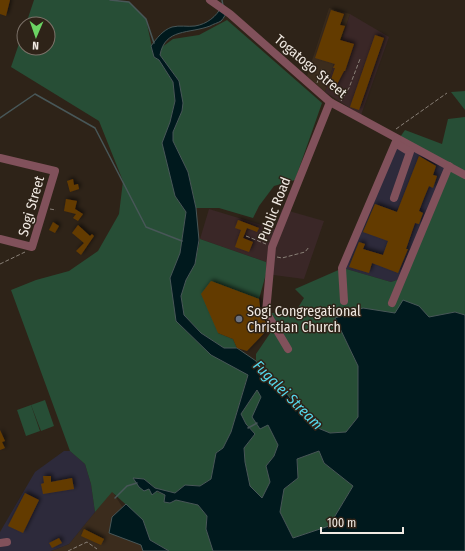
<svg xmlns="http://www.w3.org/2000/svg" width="465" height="551" viewBox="0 0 465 551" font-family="'Fira Sans Condensed',sans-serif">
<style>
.built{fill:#3b2c1d}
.industrial{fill:#3a2727}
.education{fill:#2d2a3b}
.green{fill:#274e36}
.water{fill:#00191d;stroke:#485758;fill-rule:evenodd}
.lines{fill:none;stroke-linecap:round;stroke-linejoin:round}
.stream{stroke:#485758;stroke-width:1.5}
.building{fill:#643b02;filter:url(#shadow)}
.path{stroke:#898077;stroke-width:1;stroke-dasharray:4 2;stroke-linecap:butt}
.minor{stroke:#81515b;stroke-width:8}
.worship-dot{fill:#6b7280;stroke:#2e2318;stroke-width:1.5}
.labels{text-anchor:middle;stroke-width:3;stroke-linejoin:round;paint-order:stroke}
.street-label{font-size:14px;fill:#f0e9e2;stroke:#2e2318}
.poi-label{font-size:14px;fill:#f0e9e2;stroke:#2e2318;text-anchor:start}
.water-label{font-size:15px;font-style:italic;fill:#55d8ec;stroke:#2e2318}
</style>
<defs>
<filter id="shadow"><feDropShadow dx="2" dy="-2" stdDeviation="2" flood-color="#0009"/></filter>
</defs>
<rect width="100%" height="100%" fill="#2e2318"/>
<g class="built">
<polygon points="329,8 350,14 325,92 307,76"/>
<polygon points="112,491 151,551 51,551 69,544"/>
</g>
<g class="industrial">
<polygon points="350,14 389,37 361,115 325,92"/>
<polygon points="209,209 275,229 282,209 324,221 304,279 266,274 266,262 200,239"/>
</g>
<g class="education">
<polygon points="398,140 447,167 400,279 391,282 343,268"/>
<polygon points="64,451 70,451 85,464 91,484 95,512 69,544 51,551 0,551 0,532 35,472"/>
</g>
<g class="green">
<polygon points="34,0 110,0 129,2 146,19 154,57 159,60 173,82 175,101 170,122 175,196 186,212 180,253 176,321 211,355 248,374 231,432 223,448 216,453 211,479 200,486 185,485 175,493 155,488 144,479 133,478 149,489 165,495 165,502 170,503 176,500 198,505 207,516 206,529 213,551 169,551 150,540 143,520 112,492 95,512 91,484 85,464 70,451 11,290 36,280 69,271 98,251 119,214 123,181 99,121 11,67 24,29 24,48 48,48 48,24 26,24"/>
<polygon points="227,20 322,103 295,180 274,186 259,206 253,218 219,208 196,208 188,172 173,141 173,132 182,111 179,81 160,55 162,47 173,39 199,35"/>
<polygon points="465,91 465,110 451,92"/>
<polygon points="465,117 465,315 455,312 429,318 419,306 395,313 335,318 358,366 358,417 346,432 329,433 313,426 282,388 262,370 256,361 256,354 273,329 272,313 296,311 304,298 295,289 343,268 391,282 400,279 447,167 398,140 405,130 442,144 448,119"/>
<polygon points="200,239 266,262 266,274 259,299 218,333 233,339 237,348 224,348 201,333 184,315 181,296 186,280 195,264"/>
<polygon points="257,390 261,397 268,424 278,445 274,456 266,466 270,482 262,498 250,486 245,462 244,448 255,434 246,424 241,414"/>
<polygon points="45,400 54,426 41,431 31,405"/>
<polygon points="31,405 40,431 26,436 17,410"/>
<polygon points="319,451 324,463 353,486 329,526 293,538 280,512 284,489 298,478 297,459"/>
</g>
<g class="water">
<path d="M222 6 228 10C226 13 224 18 221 21 218 23 213 24 210 26 189 34 165 28 160 55L179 81 183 103 182 111 173 132V141L188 172 196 208 199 240 195 264 186 280 181 296 184 315 201 333 224 348H237L256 361 262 370 282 388 313 426 330 433 346 432 358 417V366L335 318 363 308 395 313 403 300 419 306 429 317 455 312 465 315V551H213L206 529 207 516 198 505 176 500 170 503 164 502 165 495 157 491 152 495 149 489 144 491 139 487 133 478 144 479 155 488 175 493 185 485 200 486 211 479 216 453 223 448 231 432 248 375 211 355 176 321 170 278 180 253 186 212 175 196 162 143 170 122 175 101 173 82 159 60 154 57 151 46C157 38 163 30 172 27 180 25 187 27 195 26 207 24 216 17 222 6ZM257 390 261 397 252 417 260 429 268 425 278 445 274 456 266 466 270 482 262 498 250 486 245 462 244 448 255 434 246 424 241 414ZM319 451 324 463 353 486 329 526 293 538 280 512 284 489 298 478 297 459Z"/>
<polygon points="126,504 143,520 150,540 169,551 143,551 141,545 109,533 112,517"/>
</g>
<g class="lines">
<g class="stream">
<polyline points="110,0 129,2 146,19 154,43"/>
<polyline points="222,0 223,6"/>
<polyline points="0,118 35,94 95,128 146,227 182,241"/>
<polyline points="248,428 257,423"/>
<polyline points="115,498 127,486 137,483"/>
</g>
</g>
<g class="building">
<polygon points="0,0 10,0 6,16 0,14"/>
<polygon points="331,10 344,14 340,25 345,26 340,40 354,44 345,71 344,71 334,90 328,88 335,68 333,68 335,64 315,58"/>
<polygon points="375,35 384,38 359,110 350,107"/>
<polygon points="419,156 436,166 433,175 437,176 433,188 429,186 424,198 419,211 423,213 419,224 415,223 406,249 408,249 398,273 372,263 369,273 349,267 359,242 365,244 363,249 383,255 388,241 363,232 375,204 397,212"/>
<polygon points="73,179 74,185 78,184 79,189 70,192 67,181"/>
<polygon points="66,199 77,201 75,209 83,214 78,221 73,218 76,214 64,211"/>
<polygon points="238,220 259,228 257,232 247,228 243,238 253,242 249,252 235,247 241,230 235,228"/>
<polygon points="53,222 59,226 55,233 49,230"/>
<polygon points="78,225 90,236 92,234 94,236 81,255 76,251 84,243 72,233"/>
<polygon points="211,281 259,299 261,314 269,328 247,351 237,348 233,339 218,333 201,294"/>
<polygon points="0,430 5,441 2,442 5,448 0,450"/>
<polygon points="43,476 51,476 51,482 72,478 74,489 43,494 41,484 44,483"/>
<polygon points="25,493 39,500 23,533 8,526"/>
<polygon points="84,529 104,539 101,545 81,536"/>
<polygon points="59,538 62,543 52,548 49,543"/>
</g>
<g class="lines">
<g class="path">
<polyline points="317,83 322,69"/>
<polyline points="341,101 349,88 360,59"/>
<polyline points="396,129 447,93"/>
<polyline points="50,209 56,210"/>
<polyline points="246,236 266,244"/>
<polyline points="277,257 282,258 305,252 309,247"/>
<polyline points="0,264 25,252"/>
<polyline points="68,551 87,542 97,549"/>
</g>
<g class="minor">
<polyline points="210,0 230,14 330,102 465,175"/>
<polyline points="0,158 55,171 32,247 0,239"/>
<polyline points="394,198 410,152 397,144"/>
<polyline points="344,301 342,268 397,139"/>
<polyline points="392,303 449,166"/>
<polyline points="288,349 266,312 272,247 330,102"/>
<polyline points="0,543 7,542"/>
</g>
</g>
<circle class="worship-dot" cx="239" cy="319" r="4"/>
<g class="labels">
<g class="street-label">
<text transform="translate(311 66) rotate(40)" y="5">Togatogo Street</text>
<text transform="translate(31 206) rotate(-74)" y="5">Sogi Street</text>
<text transform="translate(274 209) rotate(-69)" y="5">Public Road</text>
</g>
<g class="poi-label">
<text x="247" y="316">Sogi Congregational<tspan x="247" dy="16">Christian Church</tspan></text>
</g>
<g class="water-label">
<text transform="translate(288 395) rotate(45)" y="5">Fugalei Stream</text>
</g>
</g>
<g transform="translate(36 36) rotate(182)"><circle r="19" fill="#2e2318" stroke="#7c7269"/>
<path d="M0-3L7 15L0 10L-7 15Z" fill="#6bd363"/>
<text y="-6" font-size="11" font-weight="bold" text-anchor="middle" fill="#f0e9e2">N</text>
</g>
<path d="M321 527v6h82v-6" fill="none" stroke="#f0e9e2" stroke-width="2"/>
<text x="327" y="527" font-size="12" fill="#f0e9e2" stroke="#2e2318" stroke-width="3" paint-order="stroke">100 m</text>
</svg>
